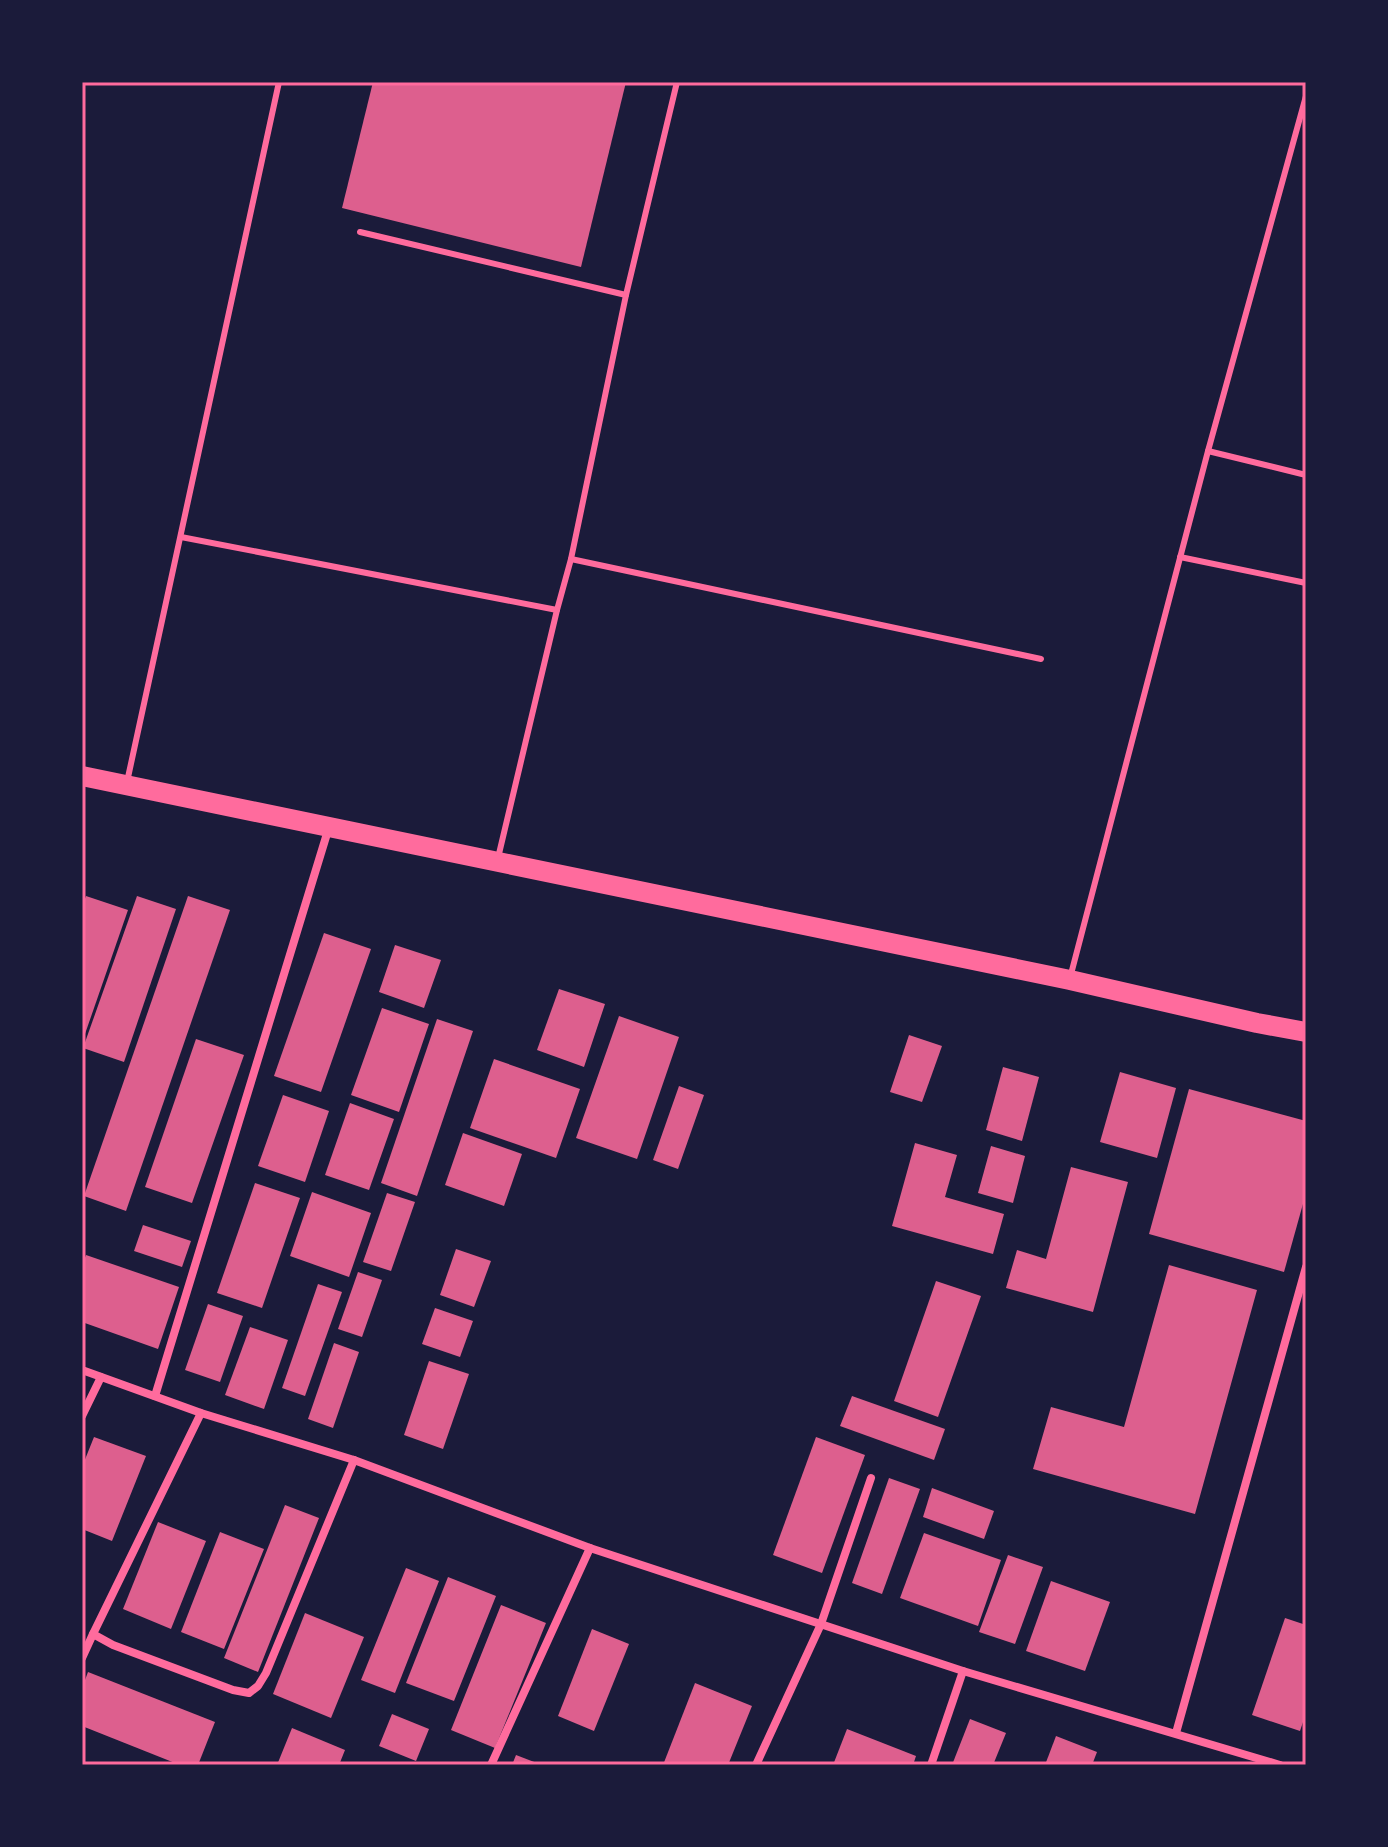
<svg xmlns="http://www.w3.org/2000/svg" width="1388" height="1847" viewBox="0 0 1388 1847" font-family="'Playfair Display',serif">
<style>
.building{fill:#dd5f8e}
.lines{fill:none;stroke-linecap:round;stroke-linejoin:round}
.service{stroke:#ff6b9d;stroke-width:6}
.minor{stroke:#ff6b9d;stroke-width:8}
.primary{stroke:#ff6b9d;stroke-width:20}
.neatline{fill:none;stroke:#ff6b9d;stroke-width:3}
</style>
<rect width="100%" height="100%" fill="#1b1b3a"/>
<g class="building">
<polygon points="373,82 626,82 581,267 342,208"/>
<polygon points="86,896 128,910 85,1034 82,1033 82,907"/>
<polygon points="137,896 176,909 124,1062 83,1048"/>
<polygon points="188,896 230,910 126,1211 84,1196"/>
<polygon points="324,933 371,949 321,1092 274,1076"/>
<polygon points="395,945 441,960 424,1008 379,992"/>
<polygon points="559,989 605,1004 584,1067 537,1050"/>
<polygon points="382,1008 429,1024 399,1112 351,1095"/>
<polygon points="619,1016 679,1037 637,1159 576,1138"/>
<polygon points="437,1019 473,1031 417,1196 381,1183"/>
<polygon points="909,1035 942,1046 922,1102 890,1092"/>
<polygon points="196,1039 244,1055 192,1203 145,1187"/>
<polygon points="494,1059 580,1089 556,1158 470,1128"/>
<polygon points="1003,1067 1039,1077 1022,1141 986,1130"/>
<polygon points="1120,1072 1176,1088 1157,1158 1100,1142"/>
<polygon points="679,1086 704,1095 678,1169 653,1160"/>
<polygon points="1189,1089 1306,1121 1306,1193 1284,1272 1149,1234"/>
<polygon points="283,1095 329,1111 305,1182 258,1166"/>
<polygon points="350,1103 394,1119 369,1190 325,1175"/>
<polygon points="463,1133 522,1154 504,1206 445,1185"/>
<polygon points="915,1143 957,1155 945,1197 1004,1214 993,1254 892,1226"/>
<polygon points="991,1146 1025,1156 1013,1203 978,1193"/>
<polygon points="1071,1167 1128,1182 1093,1312 1006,1288 1017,1250 1046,1259"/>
<polygon points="255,1183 300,1198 262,1308 217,1293"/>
<polygon points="312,1192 371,1213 349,1277 290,1256"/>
<polygon points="387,1193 415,1202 391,1271 363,1262"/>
<polygon points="143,1225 191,1241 182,1267 134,1251"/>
<polygon points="456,1249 491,1261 474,1307 440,1295"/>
<polygon points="86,1255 179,1287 158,1349 82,1322 82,1266"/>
<polygon points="1169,1265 1257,1290 1195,1514 1033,1469 1051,1407 1124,1427"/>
<polygon points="358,1272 382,1280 362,1337 338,1329"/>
<polygon points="936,1281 981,1296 938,1417 894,1401"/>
<polygon points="318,1284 342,1292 305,1396 282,1388"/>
<polygon points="208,1304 243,1316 220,1382 185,1370"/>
<polygon points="435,1308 473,1321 460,1357 422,1344"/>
<polygon points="250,1327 288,1340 264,1409 225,1395"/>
<polygon points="334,1343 359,1352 333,1428 308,1419"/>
<polygon points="429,1361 469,1374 443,1449 404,1435"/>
<polygon points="852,1396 945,1429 934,1460 840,1426"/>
<polygon points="94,1437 146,1456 112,1541 82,1529 82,1467"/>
<polygon points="816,1437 865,1455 822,1573 773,1555"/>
<polygon points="889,1478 920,1489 882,1594 852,1583"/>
<polygon points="932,1488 994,1511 984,1539 923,1517"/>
<polygon points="285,1505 319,1518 258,1672 224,1658"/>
<polygon points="158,1522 206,1541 171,1629 123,1609"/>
<polygon points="220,1532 264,1549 224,1649 181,1632"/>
<polygon points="924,1533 1001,1560 978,1626 900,1598"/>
<polygon points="1008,1555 1043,1567 1015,1644 979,1632"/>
<polygon points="406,1568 439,1581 395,1693 361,1680"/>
<polygon points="448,1577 496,1596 454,1701 406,1683"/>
<polygon points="1051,1581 1110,1602 1085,1671 1026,1651"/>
<polygon points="501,1605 546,1623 495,1748 451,1730"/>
<polygon points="305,1613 364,1637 331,1718 273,1694"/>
<polygon points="1285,1618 1306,1625 1306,1713 1300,1731 1252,1715"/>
<polygon points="592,1629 629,1644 594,1731 558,1716"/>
<polygon points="88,1672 215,1722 198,1765 180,1765 82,1726 82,1688"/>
<polygon points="695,1683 752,1706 728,1765 663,1765"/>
<polygon points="392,1714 429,1729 416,1761 379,1746"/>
<polygon points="970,1719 1006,1733 993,1765 952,1765"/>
<polygon points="292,1728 345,1750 339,1765 277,1765"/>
<polygon points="847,1729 916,1756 913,1765 833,1765"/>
<polygon points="1056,1736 1097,1752 1092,1765 1045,1765"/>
<polygon points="516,1755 542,1765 512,1765"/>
</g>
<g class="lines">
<g class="service">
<polyline points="360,232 626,295"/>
<polyline points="1208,451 1306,475"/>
<polyline points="181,537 557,610"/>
<polyline points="1180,557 1306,583"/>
<polyline points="571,559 1041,659"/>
<polyline points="127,782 279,82"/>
<polyline points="498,858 557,610 571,559 626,295 677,82"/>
<polyline points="1070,978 1208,451 1306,96"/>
</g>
<g class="minor">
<polyline points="82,1370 201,1413 354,1460 590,1548 963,1671 1280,1765"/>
<polyline points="155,1396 329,827"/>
<polyline points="201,1413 93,1634 113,1645 233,1690 249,1693 258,1686 266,1673 354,1460"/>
<polyline points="82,1416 101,1377"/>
<polyline points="82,1658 93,1634"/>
<polyline points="1176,1733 1306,1267"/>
<polyline points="491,1765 590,1548"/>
<polyline points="756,1765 821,1624 871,1478"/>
<polyline points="931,1765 963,1671"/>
</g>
<polyline class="primary" points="82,776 1070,980 1257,1023 1306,1032"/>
</g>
<rect width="1388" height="1847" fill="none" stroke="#1b1b3a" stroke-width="168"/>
<rect x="84" y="84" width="1220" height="1679" class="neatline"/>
</svg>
